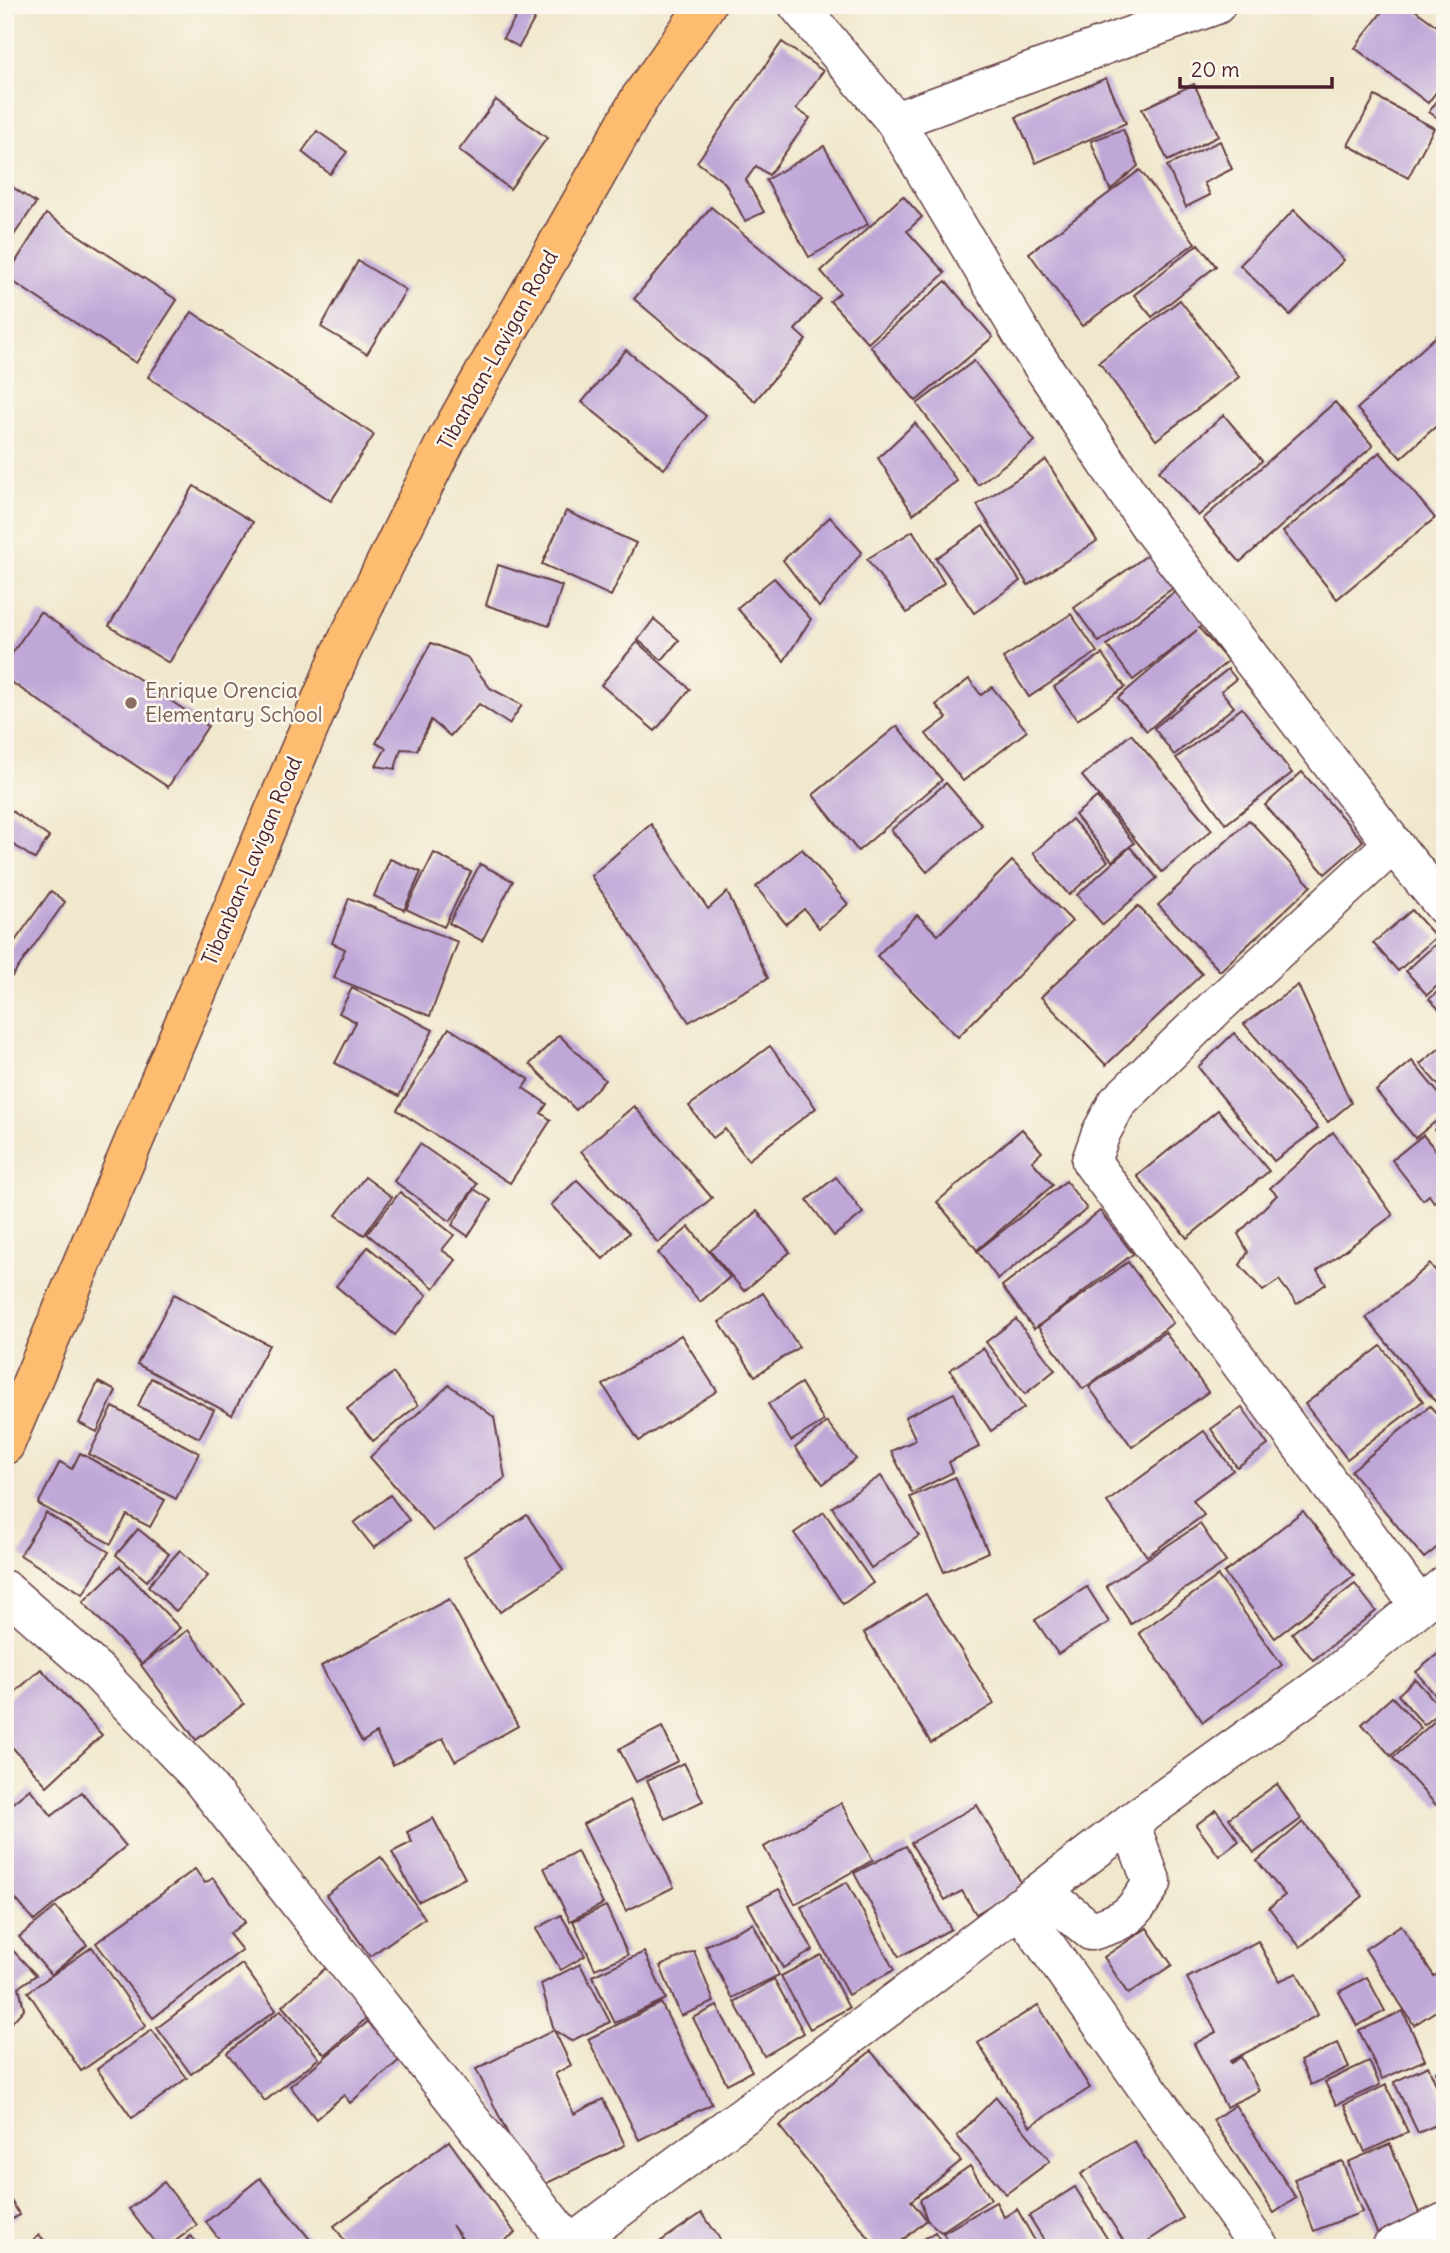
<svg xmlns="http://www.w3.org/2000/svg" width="1450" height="2253" viewBox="0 0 1450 2253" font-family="Delius,sans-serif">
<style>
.building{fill:#bfa7d8}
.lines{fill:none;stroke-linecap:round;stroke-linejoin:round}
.minor-casing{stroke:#633d43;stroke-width:41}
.major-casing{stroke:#633d43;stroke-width:41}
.minor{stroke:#fff;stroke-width:38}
.major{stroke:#fdbc6f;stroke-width:38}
.education-dot{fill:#8d6e63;stroke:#fbf7ec;stroke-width:2.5}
.labels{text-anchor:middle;stroke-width:5;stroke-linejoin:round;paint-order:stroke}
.street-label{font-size:21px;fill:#4a1f2b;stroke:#fbf7ec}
.education-label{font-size:21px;fill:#785e54;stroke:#fbf7ec;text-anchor:start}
</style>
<rect width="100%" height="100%" fill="#fbf7ec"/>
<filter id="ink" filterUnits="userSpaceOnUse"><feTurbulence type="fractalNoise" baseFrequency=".0143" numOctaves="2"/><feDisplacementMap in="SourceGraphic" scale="14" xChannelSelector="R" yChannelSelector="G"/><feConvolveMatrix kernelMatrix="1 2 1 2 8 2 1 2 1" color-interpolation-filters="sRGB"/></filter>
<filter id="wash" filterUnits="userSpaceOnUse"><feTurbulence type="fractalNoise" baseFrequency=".00686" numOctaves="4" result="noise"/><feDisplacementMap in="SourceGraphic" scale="28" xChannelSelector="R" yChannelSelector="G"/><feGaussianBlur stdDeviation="1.57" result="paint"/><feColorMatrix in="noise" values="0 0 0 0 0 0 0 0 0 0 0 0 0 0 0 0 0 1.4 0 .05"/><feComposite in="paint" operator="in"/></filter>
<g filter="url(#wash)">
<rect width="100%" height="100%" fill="#f0e7cc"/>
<g id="blocks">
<g class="building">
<polygon points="496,5 542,5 519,47 503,38 516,17"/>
<polygon points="1387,5 1408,5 1445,32 1445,80 1428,103 1355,48"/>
<polygon points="782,42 823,71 796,109 810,118 769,175 756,166 746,180 764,212 745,221 725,183 697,162"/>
<polygon points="1106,78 1126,123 1036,163 1016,117"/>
<polygon points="1194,84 1219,136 1168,161 1142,109"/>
<polygon points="1445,90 1445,123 1429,112"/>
<polygon points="1375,96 1434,128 1408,178 1348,145"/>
<polygon points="496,100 547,138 510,189 459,150"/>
<polygon points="1123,129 1138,166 1110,190 1091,141"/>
<polygon points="317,131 347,152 330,174 302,152"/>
<polygon points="1220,141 1232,169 1204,183 1210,195 1186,207 1167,166"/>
<polygon points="824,146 868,224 809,257 766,180"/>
<polygon points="1140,170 1195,243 1082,326 1029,253"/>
<polygon points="5,182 36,203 5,248"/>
<polygon points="903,196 922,217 907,231 945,273 868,343 830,301 840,293 821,271"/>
<polygon points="711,207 821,299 795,330 806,340 755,401 634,299"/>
<polygon points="1294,210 1344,260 1290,315 1240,265"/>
<polygon points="46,214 177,300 136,363 6,277"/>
<polygon points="1198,244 1216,266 1152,317 1134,295"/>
<polygon points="358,261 406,290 367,354 321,327"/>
<polygon points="946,281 993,337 916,401 870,346"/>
<polygon points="1180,300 1239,377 1156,440 1099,362"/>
<polygon points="192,312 374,435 331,501 148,377"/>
<polygon points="1445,328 1445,418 1401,458 1357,409"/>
<polygon points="626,350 706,416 664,469 582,402"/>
<polygon points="974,361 1035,441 978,485 917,404"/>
<polygon points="1335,402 1373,446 1240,562 1203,519"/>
<polygon points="1224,415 1262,461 1198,516 1159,471"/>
<polygon points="915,423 957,481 913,514 878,458"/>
<polygon points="1380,452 1435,518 1337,599 1283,532"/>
<polygon points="1046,460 1097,541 1028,585 977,505"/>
<polygon points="194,486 253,522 169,663 109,626"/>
<polygon points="566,511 636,543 611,596 542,564"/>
<polygon points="830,517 862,552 819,607 783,560"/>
<polygon points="983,526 1020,581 974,613 936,558"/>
<polygon points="913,531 944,583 907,613 867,559"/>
<polygon points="1153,551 1177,585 1099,642 1074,608"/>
<polygon points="498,565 562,586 549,626 486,605"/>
<polygon points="774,578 811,619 784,661 737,608"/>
<polygon points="1177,590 1204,623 1199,628 1228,661 1147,731 1118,698 1197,630 1133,680 1107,645"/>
<polygon points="40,612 208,726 168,787 5,678 5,664"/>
<polygon points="1071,614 1097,652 1029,697 1003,658"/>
<polygon points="654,619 679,640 662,660 638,640"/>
<polygon points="637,642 690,689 655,731 601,685"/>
<polygon points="431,643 467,657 490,688 522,705 509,724 479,704 450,736 431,720 417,750 401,749 395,769 376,766 386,748 376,743"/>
<polygon points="1102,654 1125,687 1077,720 1054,687"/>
<polygon points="1228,669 1236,679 1221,691 1234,707 1174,755 1154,728"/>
<polygon points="969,679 981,695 992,687 1027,731 963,781 926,734 947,718 936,705"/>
<polygon points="1242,708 1292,773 1226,824 1176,758"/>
<polygon points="897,726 942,780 858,851 813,795"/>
<polygon points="1131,734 1212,830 1162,872 1082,776"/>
<polygon points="1302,772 1363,841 1325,874 1265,805"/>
<polygon points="946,783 982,825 927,872 891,830"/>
<polygon points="1097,797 1134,843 1112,861 1075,815"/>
<polygon points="5,806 49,837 35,859 5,839"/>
<polygon points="1072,819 1108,861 1069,895 1033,853"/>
<polygon points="1249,820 1311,886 1220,971 1158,905"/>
<polygon points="651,824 708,909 727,892 768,978 689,1022 591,876"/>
<polygon points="1130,847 1157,878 1103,925 1077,895"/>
<polygon points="802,849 848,904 819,928 804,909 786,924 756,887"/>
<polygon points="434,853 471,872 444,927 406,909"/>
<polygon points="390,859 421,872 404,910 374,896"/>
<polygon points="1012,861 1072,921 958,1037 877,956 917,915 938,935"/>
<polygon points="480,864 513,881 482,941 449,923"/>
<polygon points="51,891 65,902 5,986 5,955"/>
<polygon points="349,898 458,942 430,1016 334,978 345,949 332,943"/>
<polygon points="1138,906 1202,974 1106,1065 1041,997"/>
<polygon points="1412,910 1436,937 1398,971 1373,943"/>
<polygon points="1439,941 1445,947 1445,979 1427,995 1406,971"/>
<polygon points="1298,985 1351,1103 1328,1122 1244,1024"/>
<polygon points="1445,985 1445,1015 1429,999"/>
<polygon points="352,988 433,1030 399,1096 335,1063 356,1022 339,1013"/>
<polygon points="449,1028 529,1079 523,1088 547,1104 541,1113 551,1120 510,1183 397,1110"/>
<polygon points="1234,1033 1318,1128 1274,1161 1198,1067"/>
<polygon points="559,1035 605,1080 576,1110 530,1064"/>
<polygon points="1445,1044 1445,1093 1420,1064"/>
<polygon points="770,1046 816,1108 748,1160 725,1129 713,1138 689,1106"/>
<polygon points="1412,1061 1445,1101 1445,1114 1415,1138 1376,1091"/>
<polygon points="634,1106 712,1198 658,1243 581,1151"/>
<polygon points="1218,1110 1269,1171 1187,1238 1137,1176"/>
<polygon points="1445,1121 1445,1143 1434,1130"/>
<polygon points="1022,1129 1042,1152 1032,1161 1053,1185 977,1250 937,1202"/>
<polygon points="1333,1132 1393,1215 1317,1271 1326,1284 1297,1304 1279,1280 1263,1291 1240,1265 1248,1252 1238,1234 1277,1195 1270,1188"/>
<polygon points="1423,1135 1445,1161 1445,1194 1434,1202 1429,1195 1423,1200 1392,1160"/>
<polygon points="420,1144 477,1184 450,1221 394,1181"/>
<polygon points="365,1177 392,1197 364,1235 336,1215"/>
<polygon points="836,1177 863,1213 834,1236 807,1200"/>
<polygon points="577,1180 629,1233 603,1259 551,1205"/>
<polygon points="1066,1181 1087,1209 998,1279 977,1251"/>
<polygon points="474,1189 491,1200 468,1236 452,1225"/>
<polygon points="400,1192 454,1235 442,1250 456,1260 434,1288 367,1234"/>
<polygon points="757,1211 790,1252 744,1291 710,1251"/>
<polygon points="1100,1211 1133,1254 1034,1329 1002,1286"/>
<polygon points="689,1227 730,1277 700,1302 658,1253"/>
<polygon points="368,1247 427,1295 395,1335 336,1286"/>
<polygon points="1128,1262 1173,1323 1083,1389 1038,1327"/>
<polygon points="1430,1264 1445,1282 1445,1393 1435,1401 1366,1318"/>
<polygon points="763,1293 799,1347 755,1376 719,1322"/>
<polygon points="174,1294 269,1345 232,1415 137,1364"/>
<polygon points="1016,1319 1055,1370 1025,1394 986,1342"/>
<polygon points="1165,1332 1208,1392 1132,1447 1089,1387"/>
<polygon points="681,1335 717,1391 639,1441 603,1385"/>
<polygon points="1381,1346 1423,1401 1347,1459 1305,1404"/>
<polygon points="983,1348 1024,1408 991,1431 950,1370"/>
<polygon points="393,1373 418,1405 373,1441 347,1409"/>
<polygon points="151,1378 214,1410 199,1438 138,1406"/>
<polygon points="98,1382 116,1391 97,1432 79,1423"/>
<polygon points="801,1383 824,1421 791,1441 768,1404"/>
<polygon points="449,1385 494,1417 505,1478 433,1531 370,1457"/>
<polygon points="954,1393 979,1447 949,1462 953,1472 912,1493 891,1451 916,1440 905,1417"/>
<polygon points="1430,1406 1445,1423 1445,1541 1424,1558 1351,1471"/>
<polygon points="113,1407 199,1453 176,1499 89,1454"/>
<polygon points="1242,1407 1268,1445 1237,1467 1211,1429"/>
<polygon points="827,1422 856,1459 823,1484 795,1448"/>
<polygon points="1204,1431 1233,1470 1193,1500 1204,1515 1147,1556 1107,1502"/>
<polygon points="80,1453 165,1500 150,1527 127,1515 111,1544 38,1504 60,1462 72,1469"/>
<polygon points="881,1476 919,1536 871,1568 832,1507"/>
<polygon points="955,1477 988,1552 944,1572 910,1497"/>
<polygon points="390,1495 409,1520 374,1548 354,1523"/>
<polygon points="1303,1511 1354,1576 1275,1638 1224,1573"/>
<polygon points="824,1512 873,1583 843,1604 794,1533"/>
<polygon points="46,1513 109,1552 83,1594 20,1555"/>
<polygon points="527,1515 563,1570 500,1612 464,1557"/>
<polygon points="1200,1524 1226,1562 1131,1624 1106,1586"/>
<polygon points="138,1529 169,1554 147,1581 116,1555"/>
<polygon points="180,1550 208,1576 176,1611 148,1586"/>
<polygon points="120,1566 180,1628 142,1664 83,1602"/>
<polygon points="1218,1576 1282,1665 1203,1722 1139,1633"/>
<polygon points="1355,1584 1376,1611 1313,1660 1292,1633"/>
<polygon points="1087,1587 1109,1622 1058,1654 1035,1620"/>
<polygon points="926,1594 994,1704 931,1743 864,1633"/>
<polygon points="449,1599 518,1726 455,1761 443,1738 393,1765 376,1733 362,1742 321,1666"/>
<polygon points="188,1630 244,1704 196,1740 141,1665"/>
<polygon points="1445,1648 1445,1707 1416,1672"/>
<polygon points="41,1669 102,1735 47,1786 5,1739 5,1701"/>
<polygon points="1415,1679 1443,1710 1424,1725 1398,1695"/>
<polygon points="1392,1697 1421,1728 1391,1756 1362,1724"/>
<polygon points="1437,1719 1445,1729 1445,1801 1438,1807 1393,1758"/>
<polygon points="662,1727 678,1761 636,1782 619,1749"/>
<polygon points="684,1763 703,1801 665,1819 647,1780"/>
<polygon points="1277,1784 1301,1819 1254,1853 1229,1818"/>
<polygon points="30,1789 52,1816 82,1792 126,1846 34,1921 5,1886 5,1809"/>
<polygon points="630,1800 674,1887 626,1911 583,1824"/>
<polygon points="841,1803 873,1860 795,1904 764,1847"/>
<polygon points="977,1805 1023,1886 976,1914 962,1891 945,1900 911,1843"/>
<polygon points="1216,1810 1239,1841 1219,1856 1196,1825"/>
<polygon points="433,1818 465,1878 418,1902 392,1852 412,1842 407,1832"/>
<polygon points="1303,1822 1363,1896 1300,1947 1269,1908 1285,1895 1257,1861"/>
<polygon points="906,1846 951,1929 899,1957 854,1873"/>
<polygon points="577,1851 603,1904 570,1921 544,1868"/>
<polygon points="381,1857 425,1918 370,1956 326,1895"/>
<polygon points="195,1869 205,1883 213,1878 245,1922 229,1934 242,1950 153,2018 96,1943"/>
<polygon points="847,1882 894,1970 848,1995 801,1907"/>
<polygon points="779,1889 813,1950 783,1968 748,1905"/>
<polygon points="606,1906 628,1955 595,1969 573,1921"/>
<polygon points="56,1907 87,1945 51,1975 19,1937"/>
<polygon points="561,1915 585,1956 561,1970 536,1929"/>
<polygon points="753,1923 779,1975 732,1998 705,1946"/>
<polygon points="1401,1925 1434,1976 1445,1969 1445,2005 1414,2025 1365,1949"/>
<polygon points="1147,1928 1172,1965 1128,1994 1104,1957"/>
<polygon points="1258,1941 1279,1981 1297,1973 1318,2015 1230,2061 1231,2063 1241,2057 1259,2091 1226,2107 1194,2044 1216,2032 1187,1978"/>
<polygon points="5,1942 36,1975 19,1987 24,2009 5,2030"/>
<polygon points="92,1947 146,2026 81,2071 28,1992"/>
<polygon points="694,1951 714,2002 681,2016 660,1966"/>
<polygon points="644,1952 666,1999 615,2023 592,1976"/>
<polygon points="821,1955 849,2008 810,2029 781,1976"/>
<polygon points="242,1964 276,2010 191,2074 157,2028"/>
<polygon points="580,1964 610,2022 571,2041 554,2030 541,1984"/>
<polygon points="327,1967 369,2016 325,2055 282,2006"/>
<polygon points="1367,1977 1385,2011 1357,2026 1339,1992"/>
<polygon points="774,1979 804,2033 764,2056 734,2002"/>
<polygon points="661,2003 712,2104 639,2140 588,2039"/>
<polygon points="1038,2005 1090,2088 1030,2126 978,2043"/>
<polygon points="717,2006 752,2071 727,2084 693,2018"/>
<polygon points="281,2010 319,2058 265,2101 227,2053"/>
<polygon points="1403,2011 1425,2060 1382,2079 1359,2031"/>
<polygon points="371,2019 403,2057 350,2103 344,2095 316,2119 290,2086"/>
<polygon points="152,2030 187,2078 132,2118 97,2069"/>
<polygon points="554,2030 571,2065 555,2074 574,2114 603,2099 625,2145 535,2189 476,2069"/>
<polygon points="1338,2043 1349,2067 1311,2085 1300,2061"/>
<polygon points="871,2051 961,2161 911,2201 927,2220 893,2248 877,2248 779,2126"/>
<polygon points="1369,2061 1380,2085 1336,2105 1325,2082"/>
<polygon points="1428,2066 1445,2105 1445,2121 1418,2133 1394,2082"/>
<polygon points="1445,2069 1445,2092 1436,2072"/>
<polygon points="1386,2085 1408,2132 1365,2152 1344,2105"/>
<polygon points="996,2097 1050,2161 1006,2194 957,2136"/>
<polygon points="1235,2105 1296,2198 1274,2213 1213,2120"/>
<polygon points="449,2141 515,2233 494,2248 469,2248 452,2225 467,2248 350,2248 334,2226"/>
<polygon points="1134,2141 1183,2218 1137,2248 1128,2248 1081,2174"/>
<polygon points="1390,2144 1422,2220 1379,2238 1348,2162"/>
<polygon points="1342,2161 1362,2212 1314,2231 1294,2179"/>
<polygon points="970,2166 991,2199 941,2232 927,2220 920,2200"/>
<polygon points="260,2178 317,2248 226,2248 206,2222"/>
<polygon points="164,2182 197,2225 166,2248 159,2248 129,2209"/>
<polygon points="1075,2187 1113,2248 1049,2248 1029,2216"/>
<polygon points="5,2191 20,2215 5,2223"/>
<polygon points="996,2202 1004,2217 1017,2209 1039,2248 951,2248 943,2233"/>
<polygon points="702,2213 726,2248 651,2248"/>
<polygon points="935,2232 945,2248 910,2248"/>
<polygon points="39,2235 52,2248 26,2248"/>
<polygon points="191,2236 201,2248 177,2248"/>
</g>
</g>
</g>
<g filter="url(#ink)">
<use href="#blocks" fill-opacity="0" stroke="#633d43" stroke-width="2"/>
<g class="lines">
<defs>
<g id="minor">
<polyline points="798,5 895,121 1027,343 1151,528 1393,844 1445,907"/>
<polyline points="895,121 1216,5"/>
<polyline points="1393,844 1216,1007 1117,1103 1101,1133 1091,1161 1419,1605"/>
<polyline points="5,1590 98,1672 198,1775 572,2248"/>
<path d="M1042 1891 1091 1931C1128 1920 1132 1916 1152 1883L1130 1823"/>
<polyline points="1019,1907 1260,2248"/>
<polyline points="566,2248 913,1989 1130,1823 1332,1678 1445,1585"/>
<polyline points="1391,2248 1445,2222"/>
</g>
<polyline id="major" points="5,1445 341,653 447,439 640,98 706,5"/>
</defs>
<use href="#minor" class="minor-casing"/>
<use href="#major" class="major-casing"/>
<use href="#minor" class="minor"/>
<use href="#major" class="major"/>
</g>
</g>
<circle class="education-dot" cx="131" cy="703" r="7"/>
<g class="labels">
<g class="street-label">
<text transform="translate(498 350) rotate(-61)" y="7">Tibanban-Lavigan Road</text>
<text transform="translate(252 861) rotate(-67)" y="7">Tibanban-Lavigan Road</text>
</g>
<g class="education-label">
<text x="145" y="698">Enrique Orencia<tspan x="145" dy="24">Elementary School</tspan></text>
</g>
</g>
<rect width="1450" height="2253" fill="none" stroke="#fbf7ec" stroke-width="28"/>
<path d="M1180 77v10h152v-10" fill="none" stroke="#4a1f2b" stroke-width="3.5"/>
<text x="1191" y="77" font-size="21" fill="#4a1f2b" stroke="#fbf7ec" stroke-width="5" paint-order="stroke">20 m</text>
</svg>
